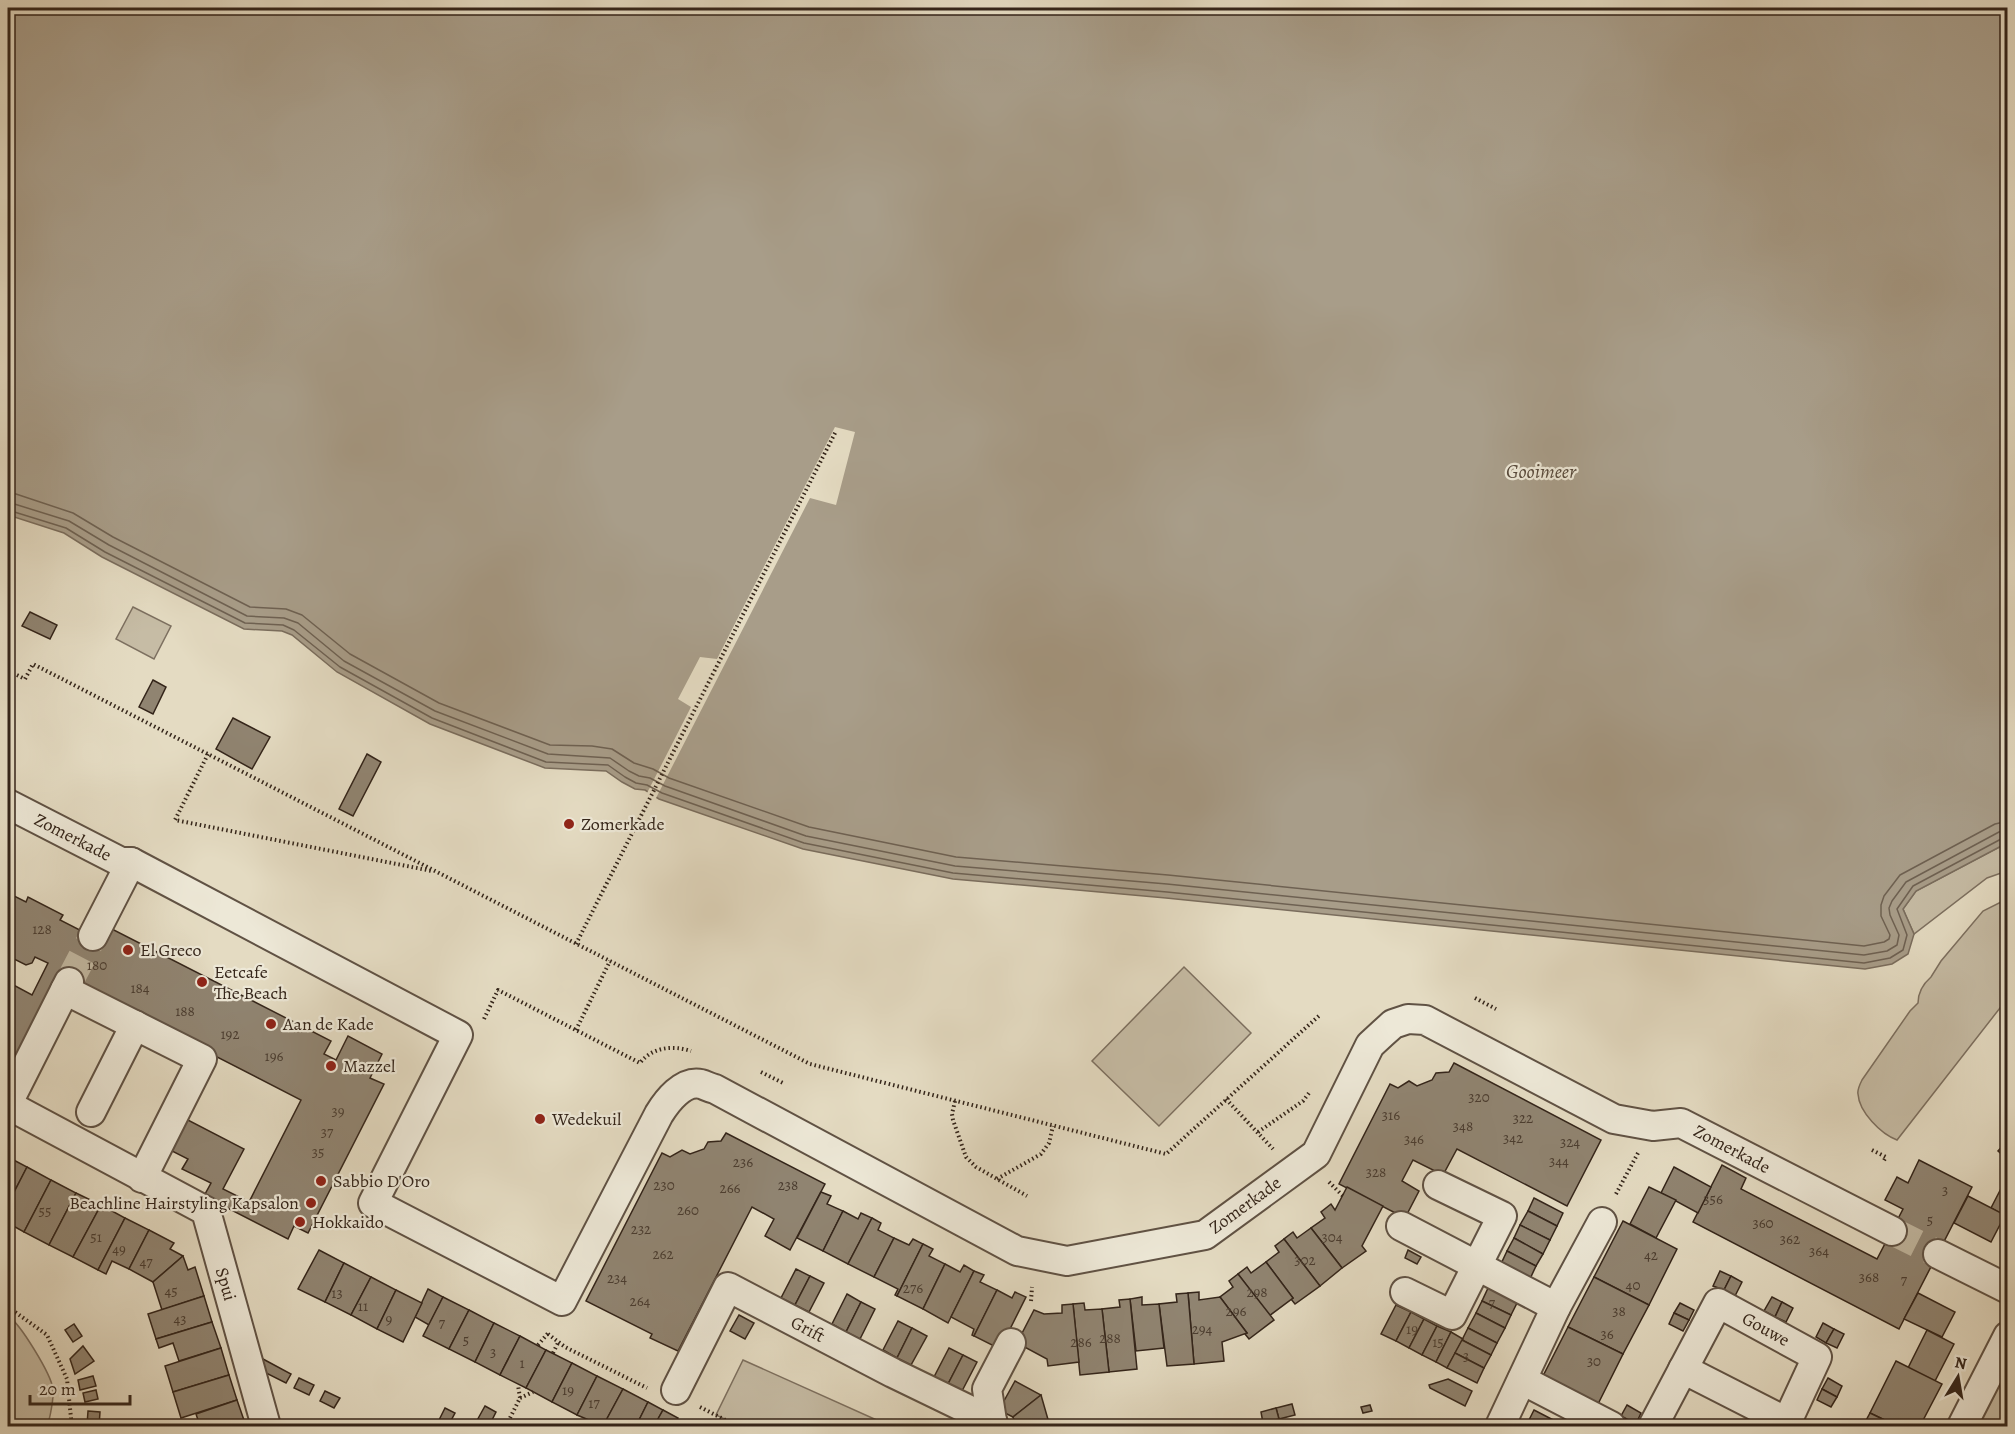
<svg xmlns="http://www.w3.org/2000/svg" width="2015" height="1434" viewBox="0 0 2015 1434" font-family="Alegreya,serif">
<style>
.green{fill:#c6bca5;stroke:#7d7060;stroke-width:1.5}
.water{fill:#a89d89;stroke:#7a6d5d;stroke-width:1.5}
.pier{fill:#e4dbc2}
.lines{fill:none;stroke-linecap:round;stroke-linejoin:round}
.shore{stroke:#6e6152;stroke-width:1.5}
.building{fill:#908471;stroke:#34251a;stroke-width:1.5}
.street-tunnel{stroke:#c1b7a0;stroke-width:28;stroke-dasharray:28 14;stroke-linecap:butt}
.street-casing{stroke:#605244;stroke-width:32}
.path{stroke:#34251a;stroke-width:4;stroke-dasharray:1.5 3;stroke-linecap:butt}
.street{stroke:#ede8d7;stroke-width:28}
.poi-dot{fill:#8f2418;stroke:#ede8d7;stroke-width:2}
.labels{text-anchor:middle;stroke-width:4.5;stroke-linejoin:round;paint-order:stroke}
.number-label{font-size:15px;fill:#4b3d30}
.poi-label{font-size:18px;fill:#34251a;stroke:#ede8d7;text-anchor:start}
.street-label{font-size:18px;fill:#34251a;stroke:#ede8d7}
.water-label{font-size:20px;font-style:italic;fill:#57493b;stroke:#ede8d7}
</style>
<rect width="100%" height="100%" fill="#e4dbc2"/>
<filter id="stains"><feTurbulence type="fractalNoise" baseFrequency=".00333" numOctaves="4"/><feColorMatrix values="0 0 0 0 .2 0 0 0 0 .09 0 0 0 0 .02 0 0 0 .5 -.17"/></filter>
<radialGradient id="worn" r=".72"><stop offset=".6" stop-color="#630" stop-opacity="0"/><stop offset="1" stop-color="#630" stop-opacity=".3"/></radialGradient>
<g class="green">
<polygon points="133,607 171,626 154,659 116,639"/>
<polygon points="2007,843 2007,871 1987,878 1914,934 1903,909 1916,891"/>
<path d="M2007 899V999L1897 1140C1881 1134 1859 1112 1858 1094 1857 1090 1860 1084 1862 1080L1910 1011 1918 1003C1918 992 1923 984 1931 977L1941 961 1983 911Z"/>
<polygon points="1184,967 1251,1033 1159,1126 1092,1061"/>
<path d="M8 1316C20 1323 51 1374 53 1389 54 1397 50 1419 47 1426H8Z"/>
<polygon points="743,1360 890,1426 739,1426 716,1415"/>
<polygon points="2007,1362 2007,1426 1974,1426"/>
</g>
<polygon class="water" points="8,8 2007,8 2007,843 1916,891 1903,909 1914,934 1908,954 1892,964 1865,969 1166,898 953,879 803,849 659,799 645,790 635,789 622,782 606,771 545,768 430,724 337,672 292,635 282,631 244,629 102,557 64,533 8,515"/>
<polygon class="pier" points="835,427 855,432 836,505 810,498 655,800 646,795 691,707 678,699 700,657 717,659"/>
<g class="lines">
<g class="shore">
<polyline points="8,493 16,494 73,513 113,537 250,607 286,609 302,615 350,654 439,703 550,745 592,746 612,749 634,763 653,769 669,778 809,827 956,857 1168,875 1864,946 1884,942 1889,939 1890,935 1881,916 1881,905 1884,896 1900,875 1995,824 2008,821"/>
<polyline points="8,502 69,521 109,545 247,616 284,618 298,623 344,661 435,711 548,754 610,758 629,771 639,776 650,778 665,786 806,836 955,866 1167,884 1864,955 1887,951 1897,945 1899,935 1890,915 1889,908 1892,901 1906,882 1999,832 2008,830"/>
<polyline points="8,510 66,528 105,552 245,623 283,625 294,630 340,667 432,718 546,762 608,765 625,777 636,783 647,785 662,793 804,843 953,873 1167,892 1864,963 1890,958 1903,950 1907,935 1897,909 1913,886 2003,838 2008,838"/>
</g>
</g>
<g class="building">
<polygon points="30,612 57,625 50,639 22,626"/>
<polygon points="153,680 166,687 153,714 139,707"/>
<polygon points="233,718 270,737 252,769 216,749"/>
<polygon points="367,754 381,762 353,816 339,809"/>
<polygon points="8,887 14,891 12,895 26,902 28,897 63,915 60,920 103,942 110,928 331,1041 324,1054 336,1060 348,1036 382,1054 370,1078 384,1084 308,1233 294,1226 288,1239 204,1196 211,1183 182,1169 188,1159 170,1150 186,1119 244,1149 223,1189 249,1202 301,1100 59,976 16,1060 8,1056 8,982 32,995 48,963 35,957 32,963 26,965 10,957 8,951 11,944 8,942"/>
<polygon points="1454,1063 1601,1140 1567,1206 1457,1149 1443,1175 1413,1160 1402,1181 1419,1191 1405,1218 1339,1184 1390,1084 1398,1088 1409,1081 1417,1086 1432,1080 1436,1073 1449,1072"/>
<polygon points="726,1133 825,1184 790,1250 765,1236 774,1219 752,1207 678,1351 650,1338 652,1334 586,1301 662,1153 670,1157 682,1150 690,1154 704,1149 708,1142 721,1141"/>
<polygon points="2008,1140 2008,1160 1998,1151"/>
<polygon points="8,1157 27,1167 8,1204"/>
<polygon points="1919,1160 1972,1187 1899,1329 1693,1222 1722,1165 1746,1178 1741,1189 1877,1259 1903,1209 1885,1200 1897,1177 1908,1183"/>
<polygon points="27,1167 51,1180 24,1232 8,1223 8,1204"/>
<polygon points="1674,1167 1711,1187 1698,1213 1661,1193"/>
<polygon points="2008,1175 2008,1218 1991,1208"/>
<polygon points="51,1180 76,1193 49,1245 24,1232"/>
<polygon points="1347,1187 1383,1206 1362,1246 1366,1251 1342,1268 1311,1228 1325,1218 1321,1212 1331,1204 1335,1210"/>
<polygon points="1649,1187 1676,1200 1656,1238 1630,1224"/>
<polygon points="821,1192 831,1196 827,1204 843,1211 823,1251 797,1238"/>
<polygon points="76,1193 101,1205 73,1257 49,1245"/>
<polygon points="1968,1196 2005,1215 1991,1242 1954,1223"/>
<polygon points="1534,1198 1563,1213 1557,1226 1528,1211"/>
<polygon points="101,1205 125,1218 98,1270 73,1257"/>
<polygon points="843,1211 858,1219 861,1213 872,1218 848,1264 823,1251"/>
<polygon points="1528,1211 1557,1226 1550,1240 1520,1225"/>
<polygon points="125,1218 149,1230 129,1269 112,1261 106,1274 98,1270"/>
<polygon points="872,1218 881,1223 878,1230 894,1238 874,1277 848,1264"/>
<polygon points="1623,1221 1677,1249 1649,1305 1594,1277"/>
<polygon points="1520,1225 1550,1240 1543,1254 1514,1238"/>
<polygon points="1311,1228 1342,1268 1320,1286 1284,1239 1293,1232 1297,1238"/>
<polygon points="149,1230 174,1243 170,1249 183,1256 153,1282 129,1269"/>
<polygon points="894,1238 909,1245 913,1239 923,1244 897,1296 895,1295 898,1289 874,1277"/>
<polygon points="1514,1238 1543,1254 1536,1266 1507,1251"/>
<polygon points="1284,1239 1320,1286 1295,1304 1291,1299 1293,1298 1266,1262 1279,1252 1275,1246"/>
<polygon points="923,1244 933,1249 929,1256 945,1264 923,1309 897,1296"/>
<polygon points="319,1250 344,1263 325,1302 298,1289"/>
<polygon points="1408,1250 1421,1257 1417,1264 1405,1258"/>
<polygon points="1507,1251 1536,1266 1529,1281 1500,1266"/>
<polygon points="183,1256 188,1270 195,1267 204,1296 162,1310 153,1282"/>
<polygon points="1266,1262 1293,1298 1269,1316 1238,1274 1247,1267 1251,1273"/>
<polygon points="344,1263 371,1277 351,1315 325,1302"/>
<polygon points="945,1264 960,1272 964,1265 974,1271 948,1323 923,1309"/>
<polygon points="796,1269 810,1276 795,1305 781,1298"/>
<polygon points="974,1271 984,1275 980,1282 997,1290 974,1336 972,1335 974,1329 951,1317"/>
<polygon points="1720,1271 1731,1276 1724,1290 1713,1286"/>
<polygon points="1238,1274 1274,1320 1249,1339 1245,1334 1247,1333 1220,1297 1233,1287 1229,1281"/>
<polygon points="810,1276 824,1283 809,1312 795,1305"/>
<polygon points="1731,1276 1742,1282 1735,1296 1724,1290"/>
<polygon points="371,1277 396,1290 377,1329 351,1315"/>
<polygon points="1594,1277 1649,1305 1623,1354 1568,1327"/>
<polygon points="1489,1286 1518,1301 1511,1315 1482,1301"/>
<polygon points="428,1289 443,1297 429,1325 415,1317"/>
<polygon points="396,1290 422,1303 403,1342 377,1329"/>
<polygon points="997,1290 1012,1298 1015,1292 1026,1297 1000,1349 974,1336"/>
<polygon points="1199,1292 1199,1300 1220,1297 1247,1333 1222,1342 1224,1361 1194,1364 1188,1293"/>
<polygon points="1188,1293 1194,1364 1167,1366 1159,1304 1177,1302 1176,1294"/>
<polygon points="1918,1293 1955,1312 1942,1337 1904,1319"/>
<polygon points="847,1294 861,1302 846,1332 832,1324"/>
<polygon points="204,1296 212,1322 156,1339 148,1314"/>
<polygon points="443,1297 469,1310 449,1349 423,1336"/>
<polygon points="1142,1297 1142,1305 1159,1304 1164,1348 1136,1351 1130,1299"/>
<polygon points="1772,1297 1782,1302 1775,1317 1764,1311"/>
<polygon points="1130,1299 1137,1369 1109,1372 1102,1309 1120,1307 1119,1300"/>
<polygon points="1482,1301 1511,1315 1505,1328 1476,1313"/>
<polygon points="861,1302 875,1309 860,1339 846,1332"/>
<polygon points="1782,1302 1793,1308 1786,1322 1775,1317"/>
<polygon points="1084,1303 1085,1310 1102,1309 1109,1372 1080,1375 1073,1304"/>
<polygon points="1680,1303 1694,1310 1689,1320 1674,1313"/>
<polygon points="1073,1304 1079,1362 1048,1366 1047,1359 1017,1343 1034,1310 1044,1314 1062,1313 1062,1305"/>
<polygon points="1396,1305 1411,1312 1396,1341 1381,1334"/>
<polygon points="469,1310 494,1323 475,1362 449,1349"/>
<polygon points="1411,1312 1424,1319 1409,1348 1396,1341"/>
<polygon points="1476,1313 1505,1328 1497,1343 1468,1328"/>
<polygon points="1674,1313 1689,1320 1683,1331 1669,1324"/>
<polygon points="739,1315 754,1323 745,1339 730,1331"/>
<polygon points="1424,1319 1437,1326 1422,1355 1409,1348"/>
<polygon points="898,1321 912,1328 897,1358 883,1350"/>
<polygon points="212,1322 221,1348 179,1361 173,1343 159,1348 156,1339"/>
<polygon points="494,1323 520,1336 500,1375 475,1362"/>
<polygon points="1823,1323 1834,1329 1826,1343 1816,1337"/>
<polygon points="74,1324 82,1336 73,1342 65,1330"/>
<polygon points="1437,1326 1451,1332 1436,1362 1422,1355"/>
<polygon points="1568,1327 1623,1354 1598,1404 1543,1376"/>
<polygon points="912,1328 927,1336 911,1365 897,1358"/>
<polygon points="1468,1328 1497,1343 1491,1355 1462,1340"/>
<polygon points="1834,1329 1844,1334 1837,1348 1826,1343"/>
<polygon points="1927,1330 1954,1344 1935,1381 1908,1368"/>
<polygon points="1451,1332 1463,1339 1447,1368 1436,1362"/>
<polygon points="520,1336 546,1350 526,1388 500,1375"/>
<polygon points="1462,1340 1491,1355 1484,1368 1455,1353"/>
<polygon points="83,1346 94,1361 75,1374 70,1359"/>
<polygon points="221,1348 229,1375 173,1392 165,1366"/>
<polygon points="949,1348 963,1355 948,1384 934,1377"/>
<polygon points="546,1350 572,1363 552,1402 526,1388"/>
<polygon points="1455,1353 1484,1368 1477,1383 1447,1368"/>
<polygon points="963,1355 977,1362 962,1391 948,1384"/>
<polygon points="263,1359 291,1374 286,1383 258,1369"/>
<polygon points="1896,1361 1942,1384 1920,1426 1897,1426 1870,1413"/>
<polygon points="572,1363 597,1376 577,1415 552,1402"/>
<polygon points="229,1375 237,1400 181,1418 173,1392"/>
<polygon points="93,1376 96,1386 80,1390 78,1380"/>
<polygon points="597,1376 623,1389 603,1426 577,1415"/>
<polygon points="299,1378 314,1385 309,1395 294,1388"/>
<polygon points="1828,1378 1842,1386 1837,1397 1822,1389"/>
<polygon points="1448,1379 1472,1391 1465,1406 1430,1388 1429,1385"/>
<polygon points="1015,1381 1041,1395 1013,1417 999,1410"/>
<polygon points="623,1389 648,1402 636,1426 603,1426"/>
<polygon points="1822,1389 1837,1397 1831,1407 1817,1400"/>
<polygon points="96,1390 98,1399 85,1402 83,1393"/>
<polygon points="325,1391 340,1398 334,1408 320,1401"/>
<polygon points="1041,1395 1049,1423 1036,1426 1016,1426 1013,1417"/>
<polygon points="237,1400 246,1426 200,1426 196,1414"/>
<polygon points="648,1402 663,1410 654,1426 636,1426"/>
<polygon points="1292,1404 1295,1415 1279,1419 1276,1408"/>
<polygon points="1370,1405 1372,1411 1363,1413 1361,1407"/>
<polygon points="1627,1405 1641,1413 1636,1424 1621,1416"/>
<polygon points="485,1406 496,1412 489,1426 480,1426 475,1424"/>
<polygon points="445,1408 455,1413 448,1426 438,1422"/>
<polygon points="1276,1408 1279,1419 1263,1423 1261,1412"/>
<polygon points="663,1410 678,1418 673,1426 654,1426"/>
<polygon points="1534,1410 1561,1424 1559,1426 1526,1426"/>
<polygon points="88,1411 100,1412 99,1426 87,1425"/>
<polygon points="1870,1413 1897,1426 1863,1426"/>
</g>
<g class="lines">
<g class="street-tunnel">
<polyline points="69,982 93,936"/>
<polyline points="1892,1231 1938,1254"/>
</g>
<defs>
<g id="street">
<path d="M8 804 121 862H131L458 1035 373 1203 562 1301 659 1114C667 1101 683 1080 701 1084 705 1085 710 1088 715 1089L1017 1251 1067 1261 1205 1235 1316 1154 1370 1045 1383 1033 1393 1024 1408 1019 1425 1020 1614 1119 1653 1126 1681 1123 1892 1231"/>
<polyline points="93,936 131,862"/>
<polyline points="65,990 202,1059 142,1178"/>
<polyline points="8,1103 69,982"/>
<polyline points="8,1105 206,1211 266,1426"/>
<polyline points="91,1112 135,1025"/>
<polyline points="1401,1226 1556,1307"/>
<polyline points="1938,1254 2008,1289"/>
<polyline points="1405,1292 1452,1315 1502,1216 1438,1185"/>
<polyline points="1683,1369 1787,1422"/>
<polyline points="1522,1380 1611,1426"/>
<polyline points="676,1390 728,1287 893,1373 992,1421 994,1426"/>
<polyline points="992,1421 987,1389 1011,1343"/>
<polyline points="1500,1426 1556,1307 1602,1222"/>
<polyline points="1653,1426 1718,1303 1817,1357 1785,1426"/>
<polyline points="1962,1426 2008,1336"/>
</g>
</defs>
<use href="#street" class="street-casing"/>
<g class="path">
<polyline points="17,675 25,679 33,664 810,1064 1166,1154 1321,1014"/>
<polyline points="208,754 175,820 432,871"/>
<polyline points="576,944 836,431"/>
<polyline points="1475,998 1496,1009"/>
<path d="M484 1019 498 990 640 1063C652 1047 673 1045 691 1051"/>
<polyline points="576,1030 610,961"/>
<polyline points="761,1072 785,1084"/>
<polyline points="1226,1099 1273,1149"/>
<polyline points="955,1101 952,1114 953,1120 966,1157 976,1167 1027,1196"/>
<polyline points="1258,1132 1303,1101 1309,1093"/>
<polyline points="1872,1150 1886,1157 1883,1162"/>
<polyline points="997,1179 1041,1154 1049,1143 1053,1126"/>
<polyline points="1329,1182 1343,1196"/>
<polyline points="1616,1194 1638,1153"/>
<polyline points="1031,1301 1032,1287"/>
<polyline points="8,1307 47,1335 67,1379 71,1418 69,1426"/>
<polyline points="548,1334 565,1347 647,1388"/>
<polyline points="538,1345 549,1332"/>
<polyline points="553,1353 558,1343"/>
<polyline points="520,1398 533,1392"/>
<polyline points="700,1407 737,1426"/>
<polyline points="506,1426 520,1398 518,1385"/>
</g>
<use href="#street" class="street"/>
</g>
<g class="poi-dot">
<circle cx="569" cy="824" r="6"/>
<circle cx="128" cy="950" r="6"/>
<circle cx="202" cy="982" r="6"/>
<circle cx="271" cy="1024" r="6"/>
<circle cx="331" cy="1066" r="6"/>
<circle cx="540" cy="1119" r="6"/>
<circle cx="321" cy="1181" r="6"/>
<circle cx="311" cy="1203" r="6"/>
<circle cx="300" cy="1222" r="6"/>
</g>
<g class="labels">
<g class="number-label">
<text x="42" y="934">128</text>
<text x="97" y="970">180</text>
<text x="140" y="993">184</text>
<text x="185" y="1016">188</text>
<text x="230" y="1039">192</text>
<text x="274" y="1061">196</text>
<text x="1479" y="1102">320</text>
<text x="338" y="1116">39</text>
<text x="1391" y="1120">316</text>
<text x="1523" y="1123">322</text>
<text x="1463" y="1131">348</text>
<text x="327" y="1137">37</text>
<text x="1513" y="1143">342</text>
<text x="1414" y="1144">346</text>
<text x="1570" y="1147">324</text>
<text x="318" y="1157">35</text>
<text x="1559" y="1166">344</text>
<text x="743" y="1167">236</text>
<text x="1376" y="1177">328</text>
<text x="664" y="1190">230</text>
<text x="788" y="1190">238</text>
<text x="730" y="1193">266</text>
<text x="1945" y="1195">3</text>
<text x="1713" y="1204">356</text>
<text x="688" y="1215">260</text>
<text x="45" y="1216">55</text>
<text x="1930" y="1225">5</text>
<text x="1763" y="1228">360</text>
<text x="641" y="1234">232</text>
<text x="96" y="1242">51</text>
<text x="1332" y="1242">304</text>
<text x="1790" y="1244">362</text>
<text x="119" y="1254">49</text>
<text x="1819" y="1256">364</text>
<text x="663" y="1259">262</text>
<text x="1651" y="1260">42</text>
<text x="1305" y="1265">302</text>
<text x="146" y="1267">47</text>
<text x="1869" y="1282">368</text>
<text x="617" y="1283">234</text>
<text x="1904" y="1285">7</text>
<text x="1633" y="1290">40</text>
<text x="913" y="1293">276</text>
<text x="171" y="1296">45</text>
<text x="1257" y="1297">298</text>
<text x="337" y="1298">13</text>
<text x="640" y="1306">264</text>
<text x="1492" y="1308">7</text>
<text x="363" y="1311">11</text>
<text x="1236" y="1316">296</text>
<text x="1619" y="1316">38</text>
<text x="180" y="1324">43</text>
<text x="389" y="1324">9</text>
<text x="442" y="1328">7</text>
<text x="1202" y="1334">294</text>
<text x="1412" y="1334">19</text>
<text x="1607" y="1339">36</text>
<text x="1110" y="1343">288</text>
<text x="466" y="1345">5</text>
<text x="1081" y="1347">286</text>
<text x="1438" y="1347">15</text>
<text x="493" y="1357">3</text>
<text x="1466" y="1361">3</text>
<text x="1594" y="1366">30</text>
<text x="522" y="1368">1</text>
<text x="568" y="1395">19</text>
<text x="594" y="1408">17</text>
</g>
<g class="poi-label">
<text x="581" y="830">Zomerkade</text>
<text x="140" y="956">El Greco</text>
<text x="214" y="978">Eetcafe<tspan x="214" dy="21">The Beach</tspan></text>
<text x="283" y="1030">Aan de Kade</text>
<text x="343" y="1072">Mazzel</text>
<text x="552" y="1125">Wedekuil</text>
<text x="333" y="1187">Sabbio D'Oro</text>
<text x="299" y="1209" text-anchor="end">Beachline Hairstyling Kapsalon</text>
<text x="312" y="1228">Hokkaido</text>
</g>
<g class="street-label">
<text transform="translate(73 837) rotate(27)" y="6">Zomerkade</text>
<text transform="translate(1732 1149) rotate(28)" y="6">Zomerkade</text>
<text transform="translate(1245 1205) rotate(-36)" y="6">Zomerkade</text>
<text transform="translate(226 1284) rotate(74)" y="6">Spui</text>
<text transform="translate(808 1329) rotate(28)" y="6">Grift</text>
<text transform="translate(1766 1329) rotate(29)" y="6">Gouwe</text>
</g>
<g class="water-label">
<text x="1541" y="478">Gooimeer</text>
</g>
</g>
<rect width="2015" height="1434" fill="none" stroke="#e4dbc2" stroke-width="30"/>
<rect x="9" y="9" width="1997" height="1416" fill="none" stroke="#34251a" stroke-width="3"/>
<rect x="15" y="15" width="1985" height="1404" fill="none" stroke="#34251a" stroke-width="1.5"/>
<g transform="translate(1958 1377) rotate(11)" stroke="#ede8d7" stroke-width="4.5" paint-order="stroke">
<path d="M0-4.5L10 22L0 15L-10 22Z" fill="#34251a"/>
<text y="-9" font-size="16" font-weight="bold" text-anchor="middle" fill="#34251a">N</text>
</g>
<path d="M30 1395v9h100v-9" fill="none" stroke="#34251a" stroke-width="3"/>
<text x="39" y="1395" font-size="18" fill="#34251a" stroke="#ede8d7" stroke-width="4.5" paint-order="stroke">20 m</text>
<rect width="100%" height="100%" filter="url(#stains)"/>
<rect width="100%" height="100%" fill="url(#worn)"/>
</svg>
